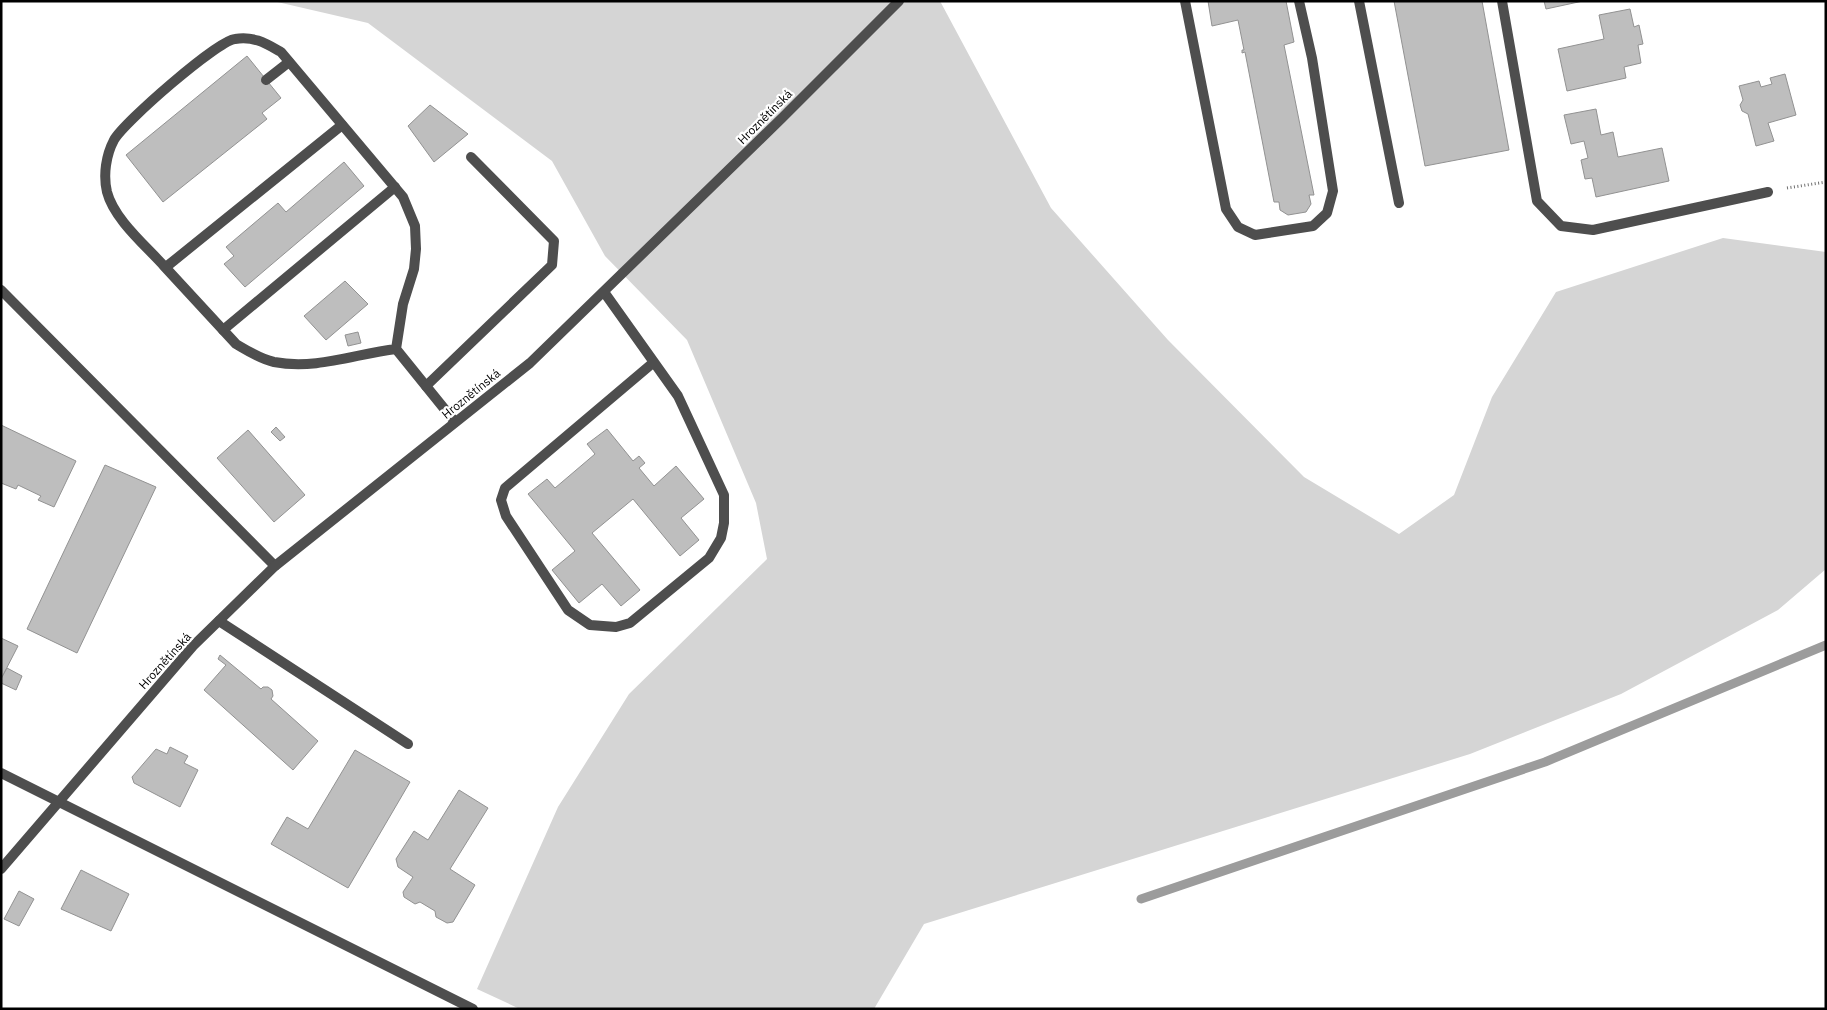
<svg xmlns="http://www.w3.org/2000/svg" width="1827" height="1010" viewBox="0 0 1827 1010" font-family="'IBM Plex Sans',sans-serif">
<style>
.green{fill:#d5d5d5}
.lines{fill:none;stroke-linecap:round;stroke-linejoin:round}
.stream{stroke:#9c9c9c;stroke-width:9}
.building{fill:#bebebe;stroke:#929292}
.path{stroke:#707070;stroke-width:3;stroke-dasharray:1 2.5;stroke-linecap:butt}
.service{stroke:#4e4e4e;stroke-width:10}
.minor{stroke:#4e4e4e;stroke-width:10}
.tertiary{stroke:#4e4e4e;stroke-width:10}
.labels{text-anchor:middle;stroke-width:4.5;stroke-linejoin:round;paint-order:stroke}
.street-label{font-size:12px;fill:#000;stroke:#fff}
</style>
<rect width="100%" height="100%" fill="#fff"/>
<polygon class="green" points="273,1 940,1 1051,208 1168,340 1304,477 1399,534 1454,495 1492,397 1556,292 1723,238 1826,252 1826,569 1778,610 1621,694 1470,754 924,924 874,1009 520,1009 477,989 558,807 629,694 767,559 756,503 687,340 605,256 552,161 368,23"/>
<g class="lines">
<polyline class="stream" points="1141,899 1545,762 1826,645"/>
</g>
<g class="building">
<polygon points="1208,1 1286,1 1294,42 1284,45 1314,195 1309,195 1311,204 1306,212 1288,215 1280,210 1279,202 1274,202 1245,52 1242,53 1242,50 1244,50 1238,20 1212,26"/>
<polygon points="1394,1 1482,1 1509,150 1425,166"/>
<polygon points="1544,1 1583,1 1546,9"/>
<polygon points="1630,9 1634,27 1639,25 1643,44 1638,45 1641,63 1624,67 1626,78 1567,91 1558,49 1604,39 1599,15"/>
<polygon points="247,56 281,98 262,113 267,119 163,202 126,155"/>
<polygon points="1785,74 1796,115 1768,123 1774,141 1756,146 1748,114 1742,111 1740,105 1743,100 1739,86 1759,81 1761,87 1772,84 1770,78"/>
<polygon points="430,105 468,134 434,162 408,126"/>
<polygon points="1596,109 1601,135 1613,132 1618,157 1662,148 1669,181 1596,197 1592,178 1585,179 1581,160 1588,158 1584,141 1571,144 1564,115"/>
<polygon points="344,162 364,186 245,287 224,264 234,256 226,247 278,203 286,212"/>
<polygon points="345,281 368,304 326,340 304,316"/>
<polygon points="358,332 361,343 348,346 345,335"/>
<polygon points="1,425 76,461 54,507 38,500 41,496 18,485 16,489 1,483"/>
<polygon points="276,427 285,437 280,441 271,432"/>
<polygon points="607,429 633,461 639,456 645,463 639,468 654,486 676,466 704,499 681,518 699,540 680,556 633,499 592,533 640,590 621,606 602,584 579,603 552,570 575,551 528,494 547,479 555,488 595,454 587,444"/>
<polygon points="248,430 305,495 274,522 217,458"/>
<polygon points="105,465 156,487 77,653 27,629"/>
<polygon points="1,638 18,646 1,679"/>
<polygon points="220,655 261,689 263,687 268,687 272,690 273,696 271,699 318,741 293,770 204,690 226,665 218,659"/>
<polygon points="7,668 22,676 16,690 1,683 1,679"/>
<polygon points="170,747 188,756 184,763 198,770 180,807 134,783 132,777 156,749 167,754"/>
<polygon points="355,750 410,782 348,888 271,844 287,817 308,829"/>
<polygon points="459,790 488,808 450,869 475,885 453,922 447,923 436,917 435,911 420,902 415,904 404,897 403,892 413,877 398,867 396,859 414,831 428,840"/>
<polygon points="81,870 129,894 111,931 61,909"/>
<polygon points="19,891 34,899 19,926 4,919"/>
</g>
<g class="lines">
<polyline class="path" points="1787,188 1826,182"/>
<g class="service">
<polyline points="1185,1 1226,209 1238,227 1255,235 1313,226 1327,213 1333,191 1312,58 1299,1"/>
<polyline points="1359,1 1399,203"/>
<polyline points="266,80 289,62"/>
<polyline points="166,267 342,125"/>
<polyline points="604,292 678,396 724,495 724,523 721,538 709,558 630,623 616,627 590,625 568,610 506,516 501,500 505,488 654,362"/>
<polyline points="223,330 395,187"/>
<path d="M396 349C355 354 316 370 274 362 260 359 248 351 236 344 212 318 188 292 164 266 145 245 114 219 107 192 103 175 106 155 114 140 124 122 217 41 235 39 254 36 265 43 281 52L403 197 415 226 416 249 414 269 403 304 396 349 455 422"/>
<polyline points="426,386 552,265 554,241 471,157"/>
<polyline points="219,621 408,744"/>
</g>
<g class="minor">
<polyline points="1502,1 1537,201 1561,226 1593,230 1768,192"/>
<polyline points="1,290 275,566"/>
</g>
<g class="tertiary">
<polyline points="1,773 473,1009"/>
<polyline points="1,869 193,646 275,566 530,363 782,118 899,1"/>
</g>
</g>
<g class="labels">
<g class="street-label">
<text transform="translate(765 117) rotate(-45)" y="4">Hroznětínská</text>
<text transform="translate(471 394) rotate(-39)" y="4">Hroznětínská</text>
<text transform="translate(165 661) rotate(-48)" y="4">Hroznětínská</text>
</g>
</g>
<rect width="1827" height="1010" fill="none" stroke="#000000" stroke-width="5"/>
</svg>
